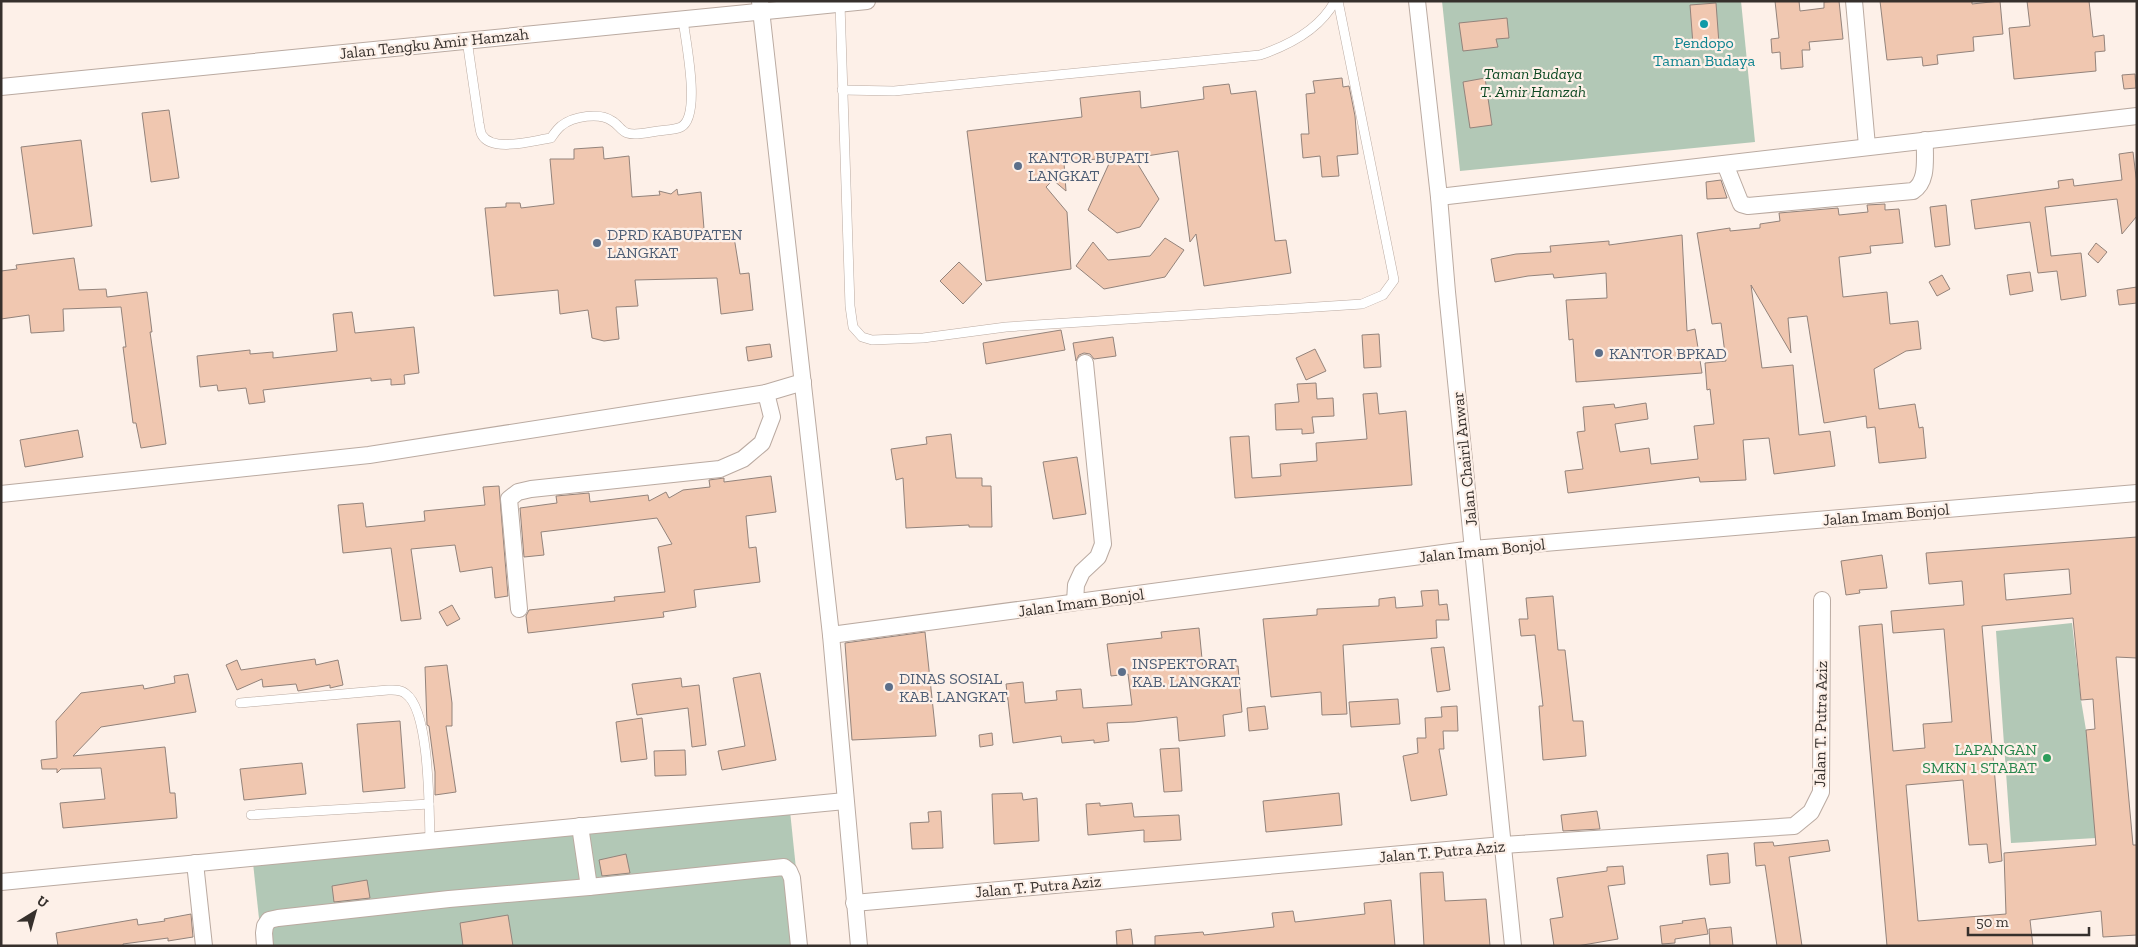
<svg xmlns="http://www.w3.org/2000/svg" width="2138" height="947" viewBox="0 0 2138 947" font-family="'Zilla Slab',serif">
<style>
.green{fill:#b2c8b6}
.building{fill:#f0c7b0;stroke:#93837b;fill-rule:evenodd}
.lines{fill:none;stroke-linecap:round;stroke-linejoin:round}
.service-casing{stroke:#baaaa1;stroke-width:10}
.minor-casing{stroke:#baaaa1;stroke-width:18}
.service{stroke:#fff;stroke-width:9}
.minor{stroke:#fff;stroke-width:16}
.culture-dot{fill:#0f9aa8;stroke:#fdf0e8;stroke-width:2}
.service-dot{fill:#5c6f8a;stroke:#fdf0e8;stroke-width:2}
.leisure-dot{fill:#2e9e5b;stroke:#fdf0e8;stroke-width:2}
.labels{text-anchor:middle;stroke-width:4.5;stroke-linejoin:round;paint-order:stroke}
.culture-label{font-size:16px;fill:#0d838f;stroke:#fdf0e8}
.street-label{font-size:16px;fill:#36302c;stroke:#fdf0e8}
.park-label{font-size:16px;font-style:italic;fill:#0e4923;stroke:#fdf0e8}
.service-label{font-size:16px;fill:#4e5e75;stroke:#fdf0e8;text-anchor:start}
.leisure-label{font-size:16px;fill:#27864d;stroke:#fdf0e8;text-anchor:end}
</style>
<rect width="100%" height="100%" fill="#fdf0e8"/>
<g class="green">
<polygon points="1442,1 1741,1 1755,142 1460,171"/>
<polygon points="2072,623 2081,700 2086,730 2096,838 2011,843 1996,631"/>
<polygon points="790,811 804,946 262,946 253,863"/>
</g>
<g class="building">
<polygon points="1775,1 1799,1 1800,11 1824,8 1824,2 1839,1 1843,39 1809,42 1810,50 1802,50 1803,67 1781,69 1780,52 1772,53 1771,39 1779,38"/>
<polygon points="1880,1 1972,1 1972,4 2000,1 2003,34 1973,37 1974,51 1937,55 1938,64 1923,66 1922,57 1887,60"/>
<polygon points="2027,1 2089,1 2093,37 2104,35 2105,51 2095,52 2096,71 2014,79 2009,28 2030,26"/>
<polygon points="1716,3 1719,44 1693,45 1690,5"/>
<polygon points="1507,18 1509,38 1496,39 1498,47 1463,51 1459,23"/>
<polygon points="2135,74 2136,88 2124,89 2122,75"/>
<polygon points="1342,78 1343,87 1349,86 1355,116 1358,154 1337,156 1339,176 1322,177 1320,156 1303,158 1301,134 1309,134 1306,94 1315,93 1313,81"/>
<polygon points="1485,78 1492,125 1470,128 1463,82"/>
<polygon points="1229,84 1231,94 1256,91 1275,241 1286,240 1291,273 1204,286 1196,234 1190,242 1178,151 1134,158 1159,199 1140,227 1117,233 1088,210 1112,157 1064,163 1066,191 1053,180 1046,187 1067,212 1071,269 986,281 967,131 1082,117 1080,98 1140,91 1141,108 1204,99 1203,87"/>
<polygon points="169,110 179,178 151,182 142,113"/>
<polygon points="81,140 92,226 33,234 21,147"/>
<polygon points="603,147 604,159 629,156 632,197 660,195 659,191 671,194 677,189 678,195 701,192 705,241 734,237 740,274 749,273 753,310 721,314 717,278 635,280 638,306 616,307 619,339 604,341 592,338 588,310 560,314 558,290 494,296 485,208 506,207 506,203 520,203 521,208 554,204 550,159 574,159 574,149"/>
<polygon points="2133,152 2137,185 2137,216 2122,234 2117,199 2045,207 2051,256 2081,253 2086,296 2061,300 2057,271 2038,273 2030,222 1975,229 1971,200 2059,188 2058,181 2073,179 2074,186 2122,180 2119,154"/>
<polygon points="1721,180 1727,198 1707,199 1706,182"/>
<polygon points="1885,204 1885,210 1899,209 1903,243 1870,246 1871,253 1839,257 1843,297 1887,292 1890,324 1918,321 1921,349 1906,351 1874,369 1879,409 1915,404 1919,428 1923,427 1926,458 1879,463 1875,427 1867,428 1866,416 1824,423 1807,316 1788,318 1791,353 1751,285 1762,368 1793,365 1799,435 1830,431 1835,466 1774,474 1769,438 1743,440 1746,480 1700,482 1699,477 1568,493 1565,471 1583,469 1577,432 1585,431 1583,407 1614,404 1615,408 1646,403 1648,419 1615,424 1620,452 1649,448 1651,464 1698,459 1694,426 1714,424 1710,389 1707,390 1705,363 1726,361 1721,323 1712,324 1697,233 1730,228 1730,231 1760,228 1760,224 1780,221 1779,213 1838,208 1839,215 1868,212 1867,205"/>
<polygon points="1946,205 1950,245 1935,247 1930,207"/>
<polygon points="1682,235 1687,331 1695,329 1702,373 1576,382 1573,339 1569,340 1566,300 1607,298 1606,273 1554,278 1553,274 1528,276 1495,282 1491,259 1516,254 1551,252 1550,246 1609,241 1609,245"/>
<polygon points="1165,238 1184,250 1165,277 1104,289 1076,266 1093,242 1108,260 1150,256"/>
<polygon points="2096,243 2107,252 2098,263 2088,254"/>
<polygon points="74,258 79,290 106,289 107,297 147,292 152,332 150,332 166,444 141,448 136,423 133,423 123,347 126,347 121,307 63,309 64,331 31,333 29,315 1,319 1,271 17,269 16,265"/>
<polygon points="959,262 982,284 963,304 940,281"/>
<polygon points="2030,272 2033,291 2010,295 2007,275"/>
<polygon points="1942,275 1950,289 1937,296 1929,282"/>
<polygon points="2137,287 2137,303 2119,305 2117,290"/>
<polygon points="352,312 355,333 414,327 419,373 404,375 405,384 391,385 391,379 371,381 371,378 263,390 265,402 249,404 246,388 218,391 217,385 200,387 197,356 250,350 250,354 273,352 273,358 337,351 333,314"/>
<polygon points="1061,330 1065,350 986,364 983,343"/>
<polygon points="1379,334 1381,367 1364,368 1362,335"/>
<polygon points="1113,337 1116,356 1094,359 1090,354 1084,353 1079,355 1076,361 1073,343"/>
<polygon points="770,344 772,357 748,361 746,347"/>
<polygon points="1315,349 1326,371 1306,380 1296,358"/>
<polygon points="1316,383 1317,399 1333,398 1334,416 1312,417 1314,433 1302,434 1302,429 1276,430 1275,404 1299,402 1297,384"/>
<polygon points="1377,393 1379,414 1406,411 1412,485 1235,498 1230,437 1249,436 1252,478 1281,476 1280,464 1317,461 1316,443 1367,439 1363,394"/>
<polygon points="78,430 83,457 25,467 20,440"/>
<polygon points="951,434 956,478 982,478 982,486 991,486 992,527 969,527 969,525 906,528 903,478 896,480 891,449 927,444 926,437"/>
<polygon points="1077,457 1086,514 1053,519 1043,462"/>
<polygon points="771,476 776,512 746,516 749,548 756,547 760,582 694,590 696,607 663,612 664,617 528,633 526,616 529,610 615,601 614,597 665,592 658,547 672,544 657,518 541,532 544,555 524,557 520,508 557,503 556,496 589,493 590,502 648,495 649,501 666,492 669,498 683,490 710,487 709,480 724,478 724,482"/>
<polygon points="499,486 508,596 495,598 492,567 460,572 455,545 411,549 421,619 401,621 391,548 343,553 338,505 363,503 366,527 425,521 424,511 485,505 483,487"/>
<path d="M2137 537V658L2116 657 2133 845H2137V935L2103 937 2101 911 2030 920 2033 946H1887L1859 626 1882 624 1893 751 1925 748 1923 724 1952 722 1944 629 1893 633 1891 611 1964 605 1962 581 1929 584 1926 553ZM2069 569 2071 594 2006 600 2004 574ZM2073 618 2081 700 2093 699 2095 729 2086 730 2096 845 2004 853 2006 914 1918 921 1906 785 1963 780 1969 845 1987 844 1989 863 2002 861 1982 626Z"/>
<polygon points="1882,555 1887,588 1859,590 1860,593 1846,595 1841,561"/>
<polygon points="1438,590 1439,605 1447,604 1449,620 1436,620 1437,638 1343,645 1347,714 1322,715 1321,692 1271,697 1263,619 1317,615 1317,609 1379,606 1379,599 1395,597 1396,608 1423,606 1421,591"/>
<polygon points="1553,596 1558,650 1565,650 1573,721 1583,721 1586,756 1543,760 1539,706 1543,706 1535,635 1521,636 1519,619 1528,619 1526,598"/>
<polygon points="452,605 460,619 447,626 439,612"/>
<polygon points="1199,628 1203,669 1238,666 1242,712 1223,715 1225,736 1179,741 1177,717 1134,722 1107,723 1109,741 1094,743 1094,740 1062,743 1061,736 1013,743 1006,684 1023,682 1025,703 1057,700 1056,691 1081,689 1083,708 1132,705 1128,674 1111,676 1107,644 1162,638 1161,632"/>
<polygon points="925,632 936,736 852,740 845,643"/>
<polygon points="1444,647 1450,690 1437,692 1431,648"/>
<polygon points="315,659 316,665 338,660 343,685 330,688 330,685 298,691 296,684 263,687 262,679 237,690 226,665 237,660 241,670"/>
<polygon points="447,665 452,703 452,726 446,726 456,792 435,795 435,772 429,726 427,725 425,667"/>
<polygon points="760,673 776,760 722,770 718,751 745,746 733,678"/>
<polygon points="188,674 196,712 101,727 73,756 165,747 170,793 175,793 177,818 63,828 60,803 105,799 101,768 61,769 57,773 57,769 42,769 41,760 57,758 56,721 81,693 143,685 144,689 175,683 174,676"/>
<polygon points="681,678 682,687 699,685 706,745 692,747 688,708 637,715 632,684"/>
<polygon points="1398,699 1400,724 1351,727 1349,702"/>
<polygon points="1265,706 1268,729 1249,731 1247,708"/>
<polygon points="1457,706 1458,731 1443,731 1444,749 1439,749 1447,795 1411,801 1403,756 1418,753 1417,738 1426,738 1425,718 1442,717 1441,707"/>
<polygon points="642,718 647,759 621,762 616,722"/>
<polygon points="400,721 405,788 363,792 357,724"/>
<polygon points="992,733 993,745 980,747 979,735"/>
<polygon points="1179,748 1182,791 1164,792 1160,749"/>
<polygon points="685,750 686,775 655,776 654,751"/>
<polygon points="302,763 306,794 244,800 240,769"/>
<polygon points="1022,793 1023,800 1037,798 1039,841 994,844 992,794"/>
<polygon points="1339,793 1342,825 1266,832 1263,801"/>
<polygon points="1100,803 1100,806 1132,803 1134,817 1179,815 1181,840 1144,842 1144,830 1088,835 1086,804"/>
<polygon points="941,811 943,848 912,849 910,823 929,822 928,812"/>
<polygon points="1597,811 1600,829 1563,831 1561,815"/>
<polygon points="1828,840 1830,851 1789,857 1802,946 1777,946 1765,865 1756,866 1754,843 1773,842 1774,846"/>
<polygon points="1728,853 1730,883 1710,885 1707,855"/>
<polygon points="626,854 630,873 602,876 599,860"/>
<polygon points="1623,866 1625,884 1608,886 1618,939 1577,946 1554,946 1550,919 1563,917 1557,878 1607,871 1607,867"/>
<polygon points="1443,872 1445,901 1486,899 1490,946 1424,946 1420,873"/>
<polygon points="367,880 370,898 334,902 332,886"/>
<polygon points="1391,900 1395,946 1155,946 1155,936 1203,932 1204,935 1274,927 1272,913 1293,911 1295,922 1365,914 1364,903"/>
<polygon points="191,914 193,937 168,941 168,938 123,944 123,946 58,946 56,933 137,919 138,925 165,921 164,919"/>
<polygon points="508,915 513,946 463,946 460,923"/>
<polygon points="1705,918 1708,934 1675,939 1675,943 1662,944 1660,926 1683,923 1682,921"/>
<polygon points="1731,927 1733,946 1710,946 1709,929"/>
<polygon points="1131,929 1133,946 1117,946 1116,931"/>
</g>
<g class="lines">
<defs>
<g id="service">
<polyline points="840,4 850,306 853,327 862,337 872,340 923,338 1006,327 1362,304 1383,295 1394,280 1338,1"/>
<path d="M467 40 479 123C480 127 480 132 482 135 492 153 535 140 551 138 554 134 557 129 561 126 573 116 600 112 612 121 618 124 621 131 627 133 636 136 649 132 658 131 664 130 675 130 681 127 702 116 685 39 683 19"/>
<path d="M842 90 894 91 1260 55C1290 45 1320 29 1335 1"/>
<path d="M240 703 388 690C394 690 401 689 406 694 430 711 429 810 430 840"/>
<polyline points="251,815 429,804"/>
</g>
<g id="minor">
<polyline points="760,1 831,635 859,946"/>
<polyline points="1417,1 1439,197 1447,292 1513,946"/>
<polyline points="1854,1 1867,146"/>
<polyline points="1,87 867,1"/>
<path d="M1725 164 1741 204 1748 206 1913 191C1929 181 1924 157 1925 140"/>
<polyline points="1439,197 2137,116"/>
<polyline points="1,494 369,455 766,393 803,382"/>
<polyline points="1075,602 1076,585 1082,572 1098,557 1103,544 1085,363"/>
<polyline points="519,609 509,499 518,492 531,489 720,469 743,459 762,443 772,417 766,393"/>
<polyline points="831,635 1473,549 2137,493"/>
<polyline points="580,826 589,887"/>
<polyline points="195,863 204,946"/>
<polyline points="1,882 845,801"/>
<polyline points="854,903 1503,845 1794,826 1811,812 1821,792 1822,600"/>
<polyline points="265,946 264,933 265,926 269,920 278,918 449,899 589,887 784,867 789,871 792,878 799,946"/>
</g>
</defs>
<use href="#service" class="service-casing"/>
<use href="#minor" class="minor-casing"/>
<use href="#service" class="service"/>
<use href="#minor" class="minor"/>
</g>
<circle class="culture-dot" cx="1704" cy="24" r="5"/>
<g class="service-dot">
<circle cx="1018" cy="166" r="5"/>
<circle cx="597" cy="243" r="5"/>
<circle cx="1599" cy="353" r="5"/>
<circle cx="1122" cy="672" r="5"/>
<circle cx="889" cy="687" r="5"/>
</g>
<circle class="leisure-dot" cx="2047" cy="758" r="5"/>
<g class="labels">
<g class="culture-label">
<text x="1704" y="48">Pendopo<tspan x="1704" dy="18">Taman Budaya</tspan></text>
</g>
<g class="street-label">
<text transform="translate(434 43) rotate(-6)" y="6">Jalan Tengku Amir Hamzah</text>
<text transform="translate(1464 459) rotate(-96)" y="6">Jalan Chairil Anwar</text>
<text transform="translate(1886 514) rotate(-5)" y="6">Jalan Imam Bonjol</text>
<text transform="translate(1482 550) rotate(-6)" y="6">Jalan Imam Bonjol</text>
<text transform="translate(1081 602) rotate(-8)" y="6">Jalan Imam Bonjol</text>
<text transform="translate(1820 724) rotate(-89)" y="6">Jalan T. Putra Aziz</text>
<text transform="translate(1442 851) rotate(-5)" y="6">Jalan T. Putra Aziz</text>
<text transform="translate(1038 886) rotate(-5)" y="6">Jalan T. Putra Aziz</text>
</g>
<g class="park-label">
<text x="1533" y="79">Taman Budaya<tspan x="1533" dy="18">T. Amir Hamzah</tspan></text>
</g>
<g class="service-label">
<text x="1028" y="163">KANTOR BUPATI<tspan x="1028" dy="18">LANGKAT</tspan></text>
<text x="607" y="240">DPRD KABUPATEN<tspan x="607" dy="18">LANGKAT</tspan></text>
<text x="1609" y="359">KANTOR BPKAD</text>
<text x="1132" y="669">INSPEKTORAT<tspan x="1132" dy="18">KAB. LANGKAT</tspan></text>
<text x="899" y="684">DINAS SOSIAL<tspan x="899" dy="18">KAB. LANGKAT</tspan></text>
</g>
<g class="leisure-label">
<text x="2037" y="755">LAPANGAN<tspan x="2037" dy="18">SMKN 1 STABAT</tspan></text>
</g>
</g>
<rect width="2138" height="947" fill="none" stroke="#36302c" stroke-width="5"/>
<g transform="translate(35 912) rotate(37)" stroke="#fdf0e8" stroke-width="4" paint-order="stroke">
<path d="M0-4L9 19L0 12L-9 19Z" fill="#36302c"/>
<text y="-8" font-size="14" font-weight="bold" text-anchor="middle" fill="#36302c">U</text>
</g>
<path d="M1968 927v8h121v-8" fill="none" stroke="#36302c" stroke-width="2.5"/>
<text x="1976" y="927" font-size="15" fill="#36302c" stroke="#fdf0e8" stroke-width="4" paint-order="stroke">50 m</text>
</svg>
